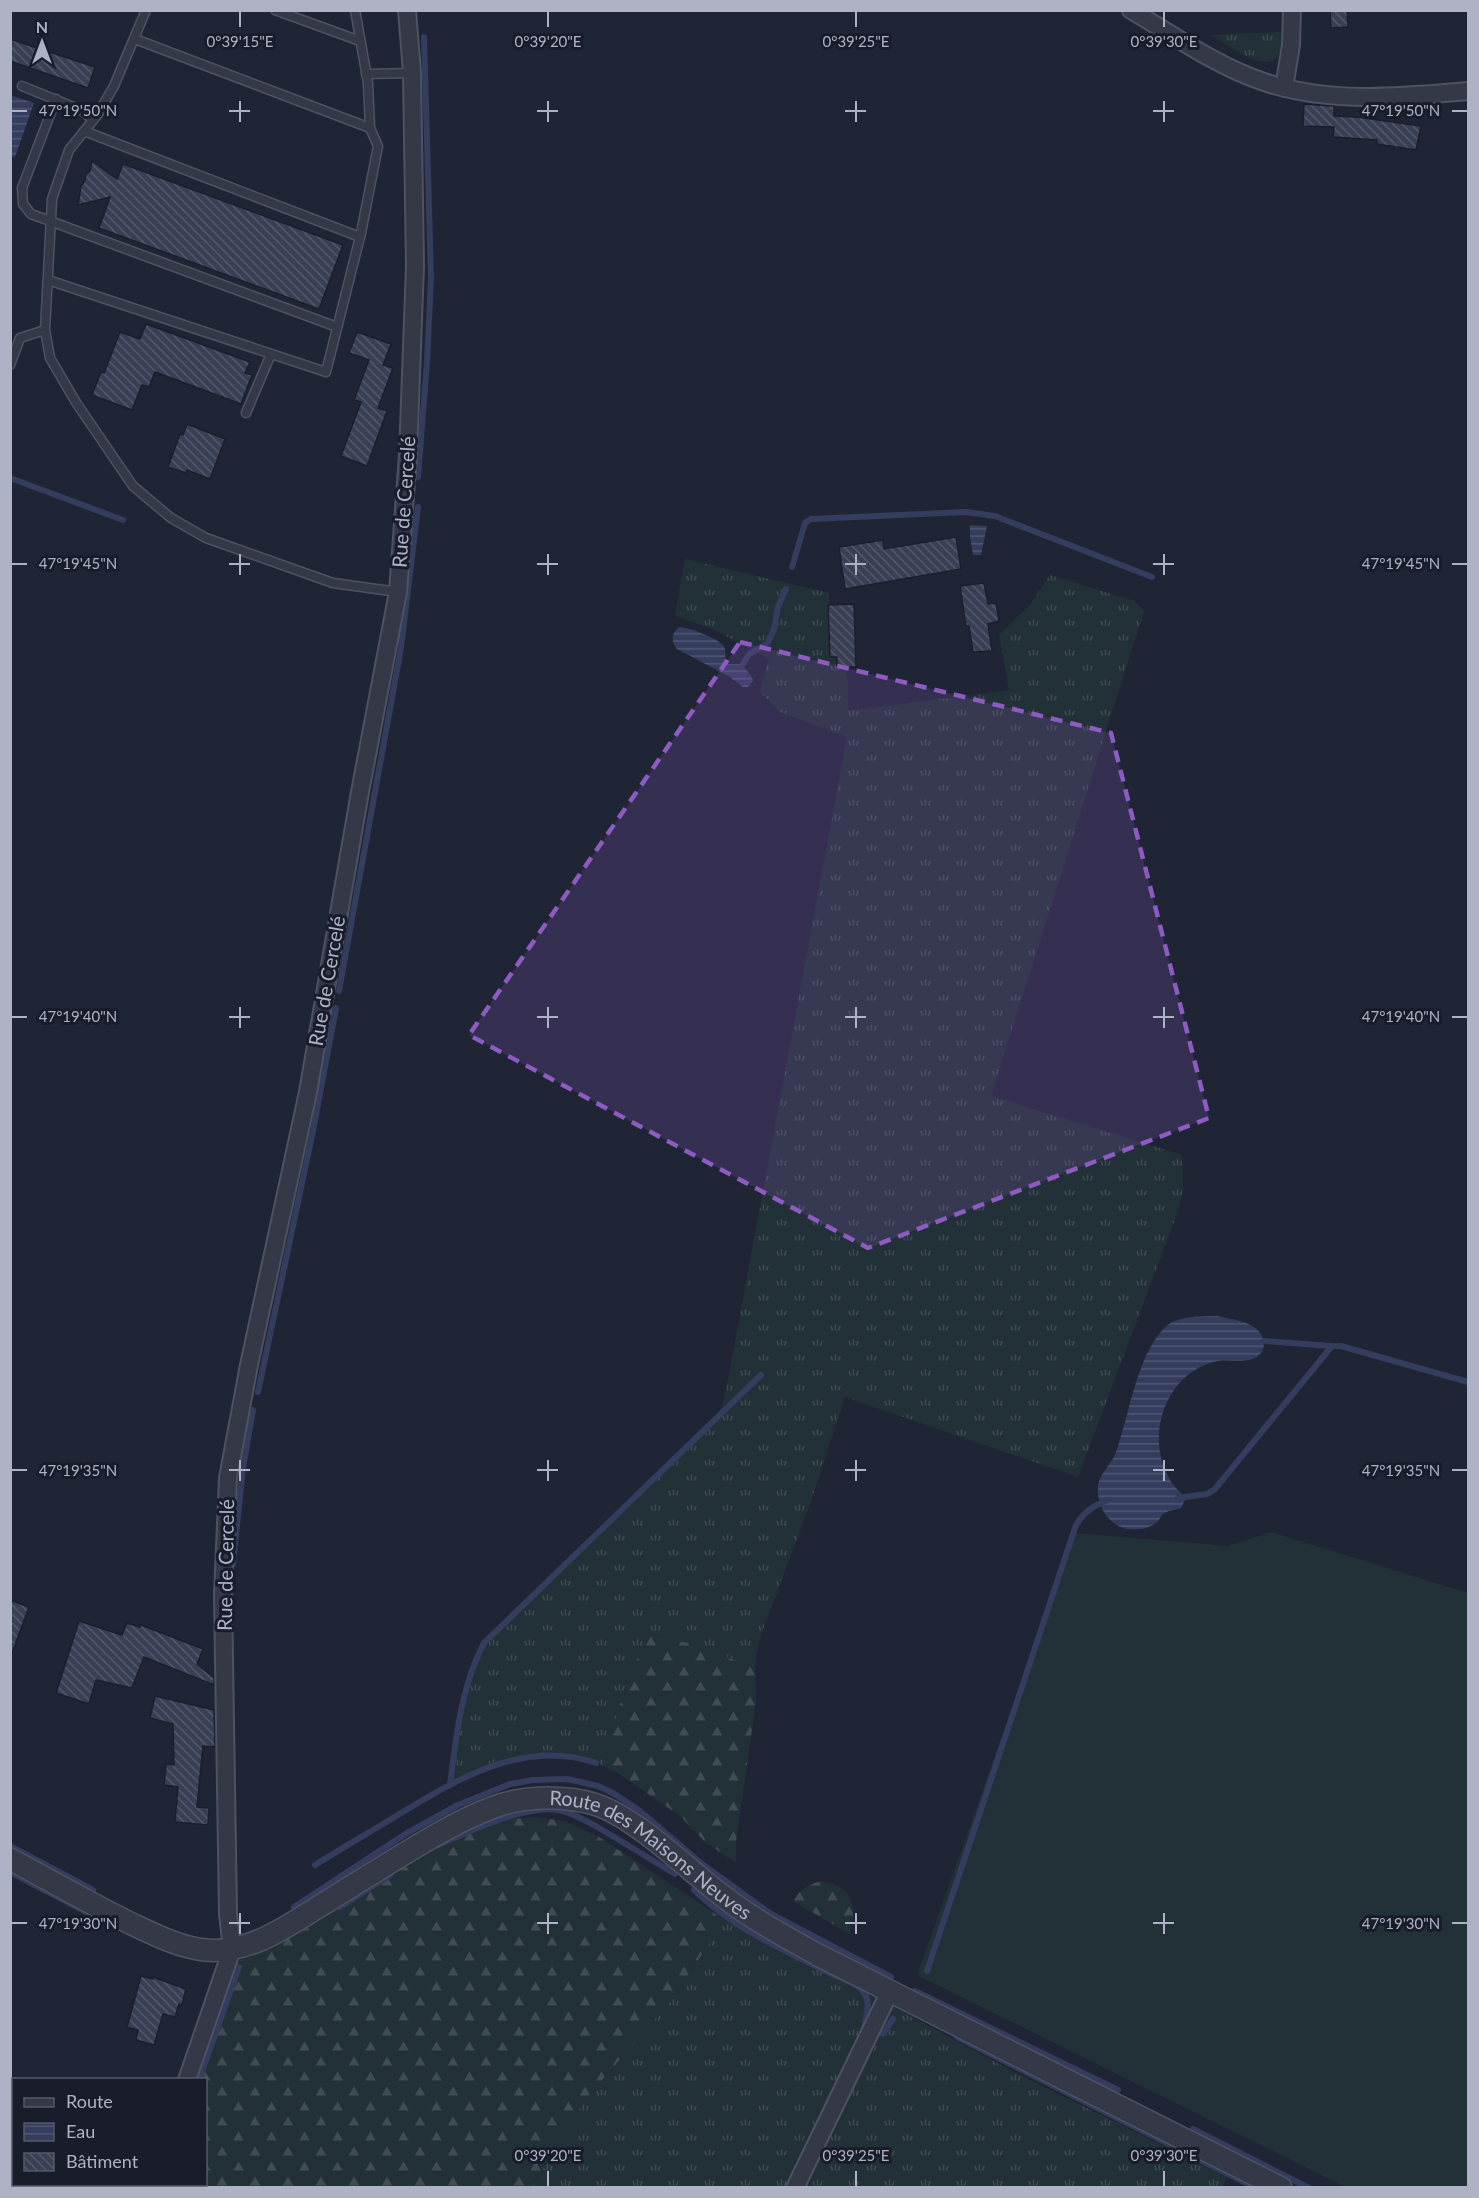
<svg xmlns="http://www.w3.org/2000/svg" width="1479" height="2198" viewBox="0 0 1479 2198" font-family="Lato,sans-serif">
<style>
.grass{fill:url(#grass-tufts)}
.forest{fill:url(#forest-firs)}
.pitch{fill:#223137}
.water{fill:url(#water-rules)}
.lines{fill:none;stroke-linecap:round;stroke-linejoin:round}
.stream{stroke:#343d5d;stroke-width:6}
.building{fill:url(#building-back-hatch);stroke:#1b1f2d;stroke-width:1.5}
.service-casing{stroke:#4e5262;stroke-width:11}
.minor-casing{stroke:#4e5262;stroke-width:20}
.tertiary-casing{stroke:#4e5262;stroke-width:24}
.service{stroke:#343847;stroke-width:8}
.minor{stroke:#343847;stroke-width:16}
.tertiary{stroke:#343847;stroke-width:21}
.marked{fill:#8d5bc1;fill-opacity:0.2;stroke:#8d5bc1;stroke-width:4.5;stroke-dasharray:12 8;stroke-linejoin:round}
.ticks{fill:none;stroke:#aeb2c4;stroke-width:2}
.labels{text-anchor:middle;stroke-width:6;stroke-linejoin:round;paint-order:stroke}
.street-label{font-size:20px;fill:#aeb2c4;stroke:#191d2b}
.ticks-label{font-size:15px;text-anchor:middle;fill:#aeb2c4;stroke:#191d2b;stroke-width:6;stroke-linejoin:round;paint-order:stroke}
</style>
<defs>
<pattern id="grass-tufts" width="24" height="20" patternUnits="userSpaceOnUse" patternTransform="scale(1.5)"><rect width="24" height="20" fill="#223137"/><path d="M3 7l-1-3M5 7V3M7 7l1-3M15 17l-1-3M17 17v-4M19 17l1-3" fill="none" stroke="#404c52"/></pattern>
<pattern id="forest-firs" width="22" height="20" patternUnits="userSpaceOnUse" patternTransform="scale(1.5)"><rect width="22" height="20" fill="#223137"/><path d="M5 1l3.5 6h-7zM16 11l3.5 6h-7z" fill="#404c52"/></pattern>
<pattern id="water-rules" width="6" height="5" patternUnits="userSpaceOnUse" patternTransform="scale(1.5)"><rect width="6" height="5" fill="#343d5d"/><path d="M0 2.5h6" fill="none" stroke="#4f5773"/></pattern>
<pattern id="building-back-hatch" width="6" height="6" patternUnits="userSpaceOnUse" patternTransform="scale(1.5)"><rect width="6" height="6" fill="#394054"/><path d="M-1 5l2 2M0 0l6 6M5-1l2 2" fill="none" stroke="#53596b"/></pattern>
</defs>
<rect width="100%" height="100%" fill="#202536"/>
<g class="grass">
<path d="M1281 32C1281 40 1282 50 1278 56 1266 75 1225 43 1211 35Z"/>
<path d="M685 559 829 593 830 656 837 657V667H844L848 681V711L1009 690 999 635 1029 606 1050 575 1134 601 1144 611 991 1096 1182 1155 1183 1190 1177 1214 1078 1477 845 1397 810 1504 761 1635 756 1654 755 1668 697 1645 649 1634C629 1676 613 1720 604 1766 547 1746 502 1758 450 1785 456 1737 461 1686 484 1643L708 1427 722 1407 726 1391 847 737 780 712 760 692 769 659 713 629 675 616Z"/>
<polygon points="725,1920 779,1952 854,1986 1012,2071 1227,2177 1222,2188 531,2188 584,2101 673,1998"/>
</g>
<g class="forest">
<path d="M648 1634 697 1645 755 1668 756 1702 736 1841V1863L704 1841 680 1816 618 1773 604 1766C613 1720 629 1676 648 1634Z"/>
<polygon points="537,1817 564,1821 599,1837 725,1920 673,1998 584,2101 531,2187 149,2188 150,2185 206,2184 206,2080 187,2079 227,1965 256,1955 303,1930 386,1873 481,1827 511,1819"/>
<path d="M821 1881C854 1887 857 1905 850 1934L793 1901C800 1889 808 1885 821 1881Z"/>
</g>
<polygon class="pitch" points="1271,1532 1468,1593 1468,2187 1345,2187 917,1975 1074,1533 1228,1546"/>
<g class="water">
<polygon points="10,95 34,103 15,157 11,156"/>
<polygon points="970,525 987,526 981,555 973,555 970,536"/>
<path d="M679 627C688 627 717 638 723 645 727 650 724 658 727 664H743C745 671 752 674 753 681L748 687H743L730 677 677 649C671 642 671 633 679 627Z"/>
<path d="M1217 1316C1234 1320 1263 1322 1264 1344 1264 1349 1262 1353 1258 1356 1248 1364 1230 1359 1218 1361 1180 1368 1157 1406 1159 1443 1160 1465 1169 1484 1186 1498L1181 1508C1176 1510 1168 1510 1163 1514 1163 1514 1158 1521 1158 1521 1150 1529 1139 1530 1128 1529 1109 1526 1097 1507 1098 1488 1098 1475 1112 1464 1116 1452 1129 1417 1138 1348 1168 1325 1182 1315 1201 1317 1217 1316Z"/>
</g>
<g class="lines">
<g class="stream">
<polyline points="418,477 427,362 431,277 424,37"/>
<polyline points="10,478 123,520"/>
<polyline points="792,567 805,523 811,519 966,512 995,516 1152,577"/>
<polyline points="743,664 749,654 768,643 774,629 778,607 786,589"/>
<polyline points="339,991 401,648 418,507"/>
<polyline points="1264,1341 1332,1346"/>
<polyline points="258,1392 313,1131 336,1008"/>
<polyline points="1178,1498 1207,1494 1215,1489 1332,1346 1341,1346 1468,1382"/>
<polyline points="233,1564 243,1468 253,1410"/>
<path d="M450 1785C456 1737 461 1686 484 1643L761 1375"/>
<polyline points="10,1846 93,1890"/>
<path d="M436 1846C465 1833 526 1804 558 1810 570 1812 582 1819 592 1824 620 1840 647 1857 675 1874"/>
<path d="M315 1865C342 1848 370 1832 398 1815 457 1779 525 1738 596 1763"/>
<polyline points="10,1872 92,1915"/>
<path d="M694 1890C733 1928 784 1951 832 1974 842 1979 861 1984 866 1996 870 2005 866 2019 864 2028"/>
<polyline points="294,1907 407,1833 458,1805 510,1784 533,1780 567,1779 598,1786 613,1793 640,1811 702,1864 771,1914 891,1977"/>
<polyline points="340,1907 390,1875"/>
<path d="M927 1971 1076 1525C1085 1511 1093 1506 1108 1500"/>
<polyline points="915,1991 1118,2090"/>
<polyline points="883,2034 893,2019"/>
<polyline points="957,2037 1256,2188"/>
<polyline points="199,2080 239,1967"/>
<polyline points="1193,2129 1309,2188"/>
<polyline points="161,2188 162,2184"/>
</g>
</g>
<g class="building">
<polygon points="1330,10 1347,10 1348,27 1331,28"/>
<polygon points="10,39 95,67 88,88 10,61"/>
<polygon points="1304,104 1334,106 1334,116 1357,117 1421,126 1416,150 1377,144 1377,140 1333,137 1334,127 1303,126"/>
<polygon points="92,161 117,179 123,164 343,245 319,309 99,228 110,197 78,205 81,186 85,181 86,174 90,171"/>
<polygon points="146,324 250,362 245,373 252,375 241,404 155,372 149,387 142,385 132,410 92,395 101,372 104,373 120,332 140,339"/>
<polygon points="357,332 391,344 383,365 393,368 378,408 387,411 367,466 341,456 361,402 354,400 369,360 349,353"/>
<polygon points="187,424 225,439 210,479 187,470 186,473 168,467 180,434 183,435"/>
<polygon points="956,537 961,569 845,589 839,547 883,540 884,549"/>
<polygon points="984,583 988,604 996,603 999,621 988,624 992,651 973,652 969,626 966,626 960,586"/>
<polygon points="854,604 856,667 837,667 837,657 830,657 828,605"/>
<polygon points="10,1600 29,1607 12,1653 10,1652"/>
<polygon points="79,1621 122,1635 127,1623 140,1627 141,1625 203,1649 197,1664 214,1678 214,1685 144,1657 132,1688 96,1680 89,1704 56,1693"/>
<polygon points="155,1696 214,1710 215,1747 203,1746 197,1807 209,1808 208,1825 175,1822 178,1787 164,1785 166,1764 174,1765 173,1724 150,1718"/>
<polygon points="141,1976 153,1979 153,1977 186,1989 182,2005 179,2004 175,2017 163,2014 154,2045 136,2040 138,2030 127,2027"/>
</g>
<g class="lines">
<defs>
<g id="service">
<polyline points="146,10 114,86 98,114 69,150 52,199 45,330 50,358 77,404 133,486 171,518 206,538 333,583 398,592"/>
<polyline points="275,10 360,41"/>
<polyline points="135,39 370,128"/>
<polyline points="366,74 412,73"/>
<polyline points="22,86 81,110 93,120"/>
<polyline points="56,99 22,188 23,204 31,214 337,327"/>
<polyline points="84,131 360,237"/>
<polyline points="48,280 326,372 361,233 378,146 370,128 368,83 355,10"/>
<polyline points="10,365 20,338 45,330"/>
<polyline points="246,413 271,354"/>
</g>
<g id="minor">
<path d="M1131 10C1173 35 1218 67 1264 82 1330 104 1400 97 1468 91"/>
<polyline points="1284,88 1291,45 1292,10"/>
<polyline points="187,2080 232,1949 228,1914 223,1595 228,1478 249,1365 308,1092 360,792 398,592 408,455 415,266 412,73 407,10"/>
<polyline points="149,2188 150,2184"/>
<polyline points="795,2188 890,1991"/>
</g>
<g id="tertiary">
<path id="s1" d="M10 1859C51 1881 91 1904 132 1924 155 1935 179 1947 205 1950 246 1954 282 1930 315 1909 349 1888 382 1867 417 1846 444 1830 472 1814 503 1804 531 1796 566 1796 594 1804 636 1817 688 1870 724 1897 754 1920 786 1937 818 1955L1281 2188"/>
</g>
</defs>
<use href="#service" class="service-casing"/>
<use href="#minor" class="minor-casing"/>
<use href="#tertiary" class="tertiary-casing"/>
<use href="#service" class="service"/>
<use href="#minor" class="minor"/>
<use href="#tertiary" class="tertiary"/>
</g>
<path class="marked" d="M740 642 1111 733 1209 1118 868 1248 469 1035Z"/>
<path class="ticks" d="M240 12V27M548 12V27M856 12V27M1164 12V27M240 101V122M548 101V122M856 101V122M1164 101V122M12 111H27M229 111H250M537 111H558M845 111H866M1153 111H1174M1452 111H1467M240 554V575M548 554V575M856 554V575M1164 554V575M12 564H27M229 564H250M537 564H558M845 564H866M1153 564H1174M1452 564H1467M240 1007V1028M548 1007V1028M856 1007V1028M1164 1007V1028M12 1017H27M229 1017H250M537 1017H558M845 1017H866M1153 1017H1174M1452 1017H1467M240 1460V1481M548 1460V1481M856 1460V1481M1164 1460V1481M12 1470H27M229 1470H250M537 1470H558M845 1470H866M1153 1470H1174M1452 1470H1467M240 1913V1934M548 1913V1934M856 1913V1934M1164 1913V1934M12 1923H27M229 1923H250M537 1923H558M845 1923H866M1153 1923H1174M1452 1923H1467M548 2171V2186M856 2171V2186M1164 2171V2186"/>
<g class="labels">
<g class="street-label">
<text transform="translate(404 502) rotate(-86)" y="7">Rue de Cercelé</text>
<text transform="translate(327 981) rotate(-80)" y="7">Rue de Cercelé</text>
<text transform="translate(226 1565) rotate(-89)" y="7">Rue de Cercelé</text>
<text dy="7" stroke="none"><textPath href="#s1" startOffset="717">Route des Maisons Neuves</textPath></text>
</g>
</g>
<g class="ticks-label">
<text x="240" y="47">0°39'15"E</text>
<text x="548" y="47">0°39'20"E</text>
<text x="856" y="47">0°39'25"E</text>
<text x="1164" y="47">0°39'30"E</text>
<text x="78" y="116">47°19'50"N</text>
<text x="1401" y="116">47°19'50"N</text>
<text x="78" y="569">47°19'45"N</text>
<text x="1401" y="569">47°19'45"N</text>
<text x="78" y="1022">47°19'40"N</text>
<text x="1401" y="1022">47°19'40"N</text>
<text x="78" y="1476">47°19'35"N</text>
<text x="1401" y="1476">47°19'35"N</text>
<text x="78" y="1929">47°19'30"N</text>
<text x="1401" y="1929">47°19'30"N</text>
<text x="548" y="2161">0°39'20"E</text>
<text x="856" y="2161">0°39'25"E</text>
<text x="1164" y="2161">0°39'30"E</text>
</g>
<rect width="1479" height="2198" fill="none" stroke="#aeb2c4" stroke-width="24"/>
<rect x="12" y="2078" width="195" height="108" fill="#191d2b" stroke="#555968" stroke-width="1.5"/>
<rect x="24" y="2098" width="30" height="9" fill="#343847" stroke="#555968" stroke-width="1.5"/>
<text x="66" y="2108" font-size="18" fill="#aeb2c4">Route</text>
<rect x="24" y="2123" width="30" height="18" fill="url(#water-rules)" stroke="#555968" stroke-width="1.5"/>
<text x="66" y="2138" font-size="18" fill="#aeb2c4">Eau</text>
<rect x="24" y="2153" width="30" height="18" fill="url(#building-back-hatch)" stroke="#555968" stroke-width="1.5"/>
<text x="66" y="2168" font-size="18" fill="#aeb2c4">Bâtiment</text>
<g transform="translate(42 42)" stroke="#191d2b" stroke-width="4.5" paint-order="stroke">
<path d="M0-4.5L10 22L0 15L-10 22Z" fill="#aeb2c4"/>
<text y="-9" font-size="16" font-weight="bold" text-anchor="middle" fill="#aeb2c4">N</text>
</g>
</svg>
